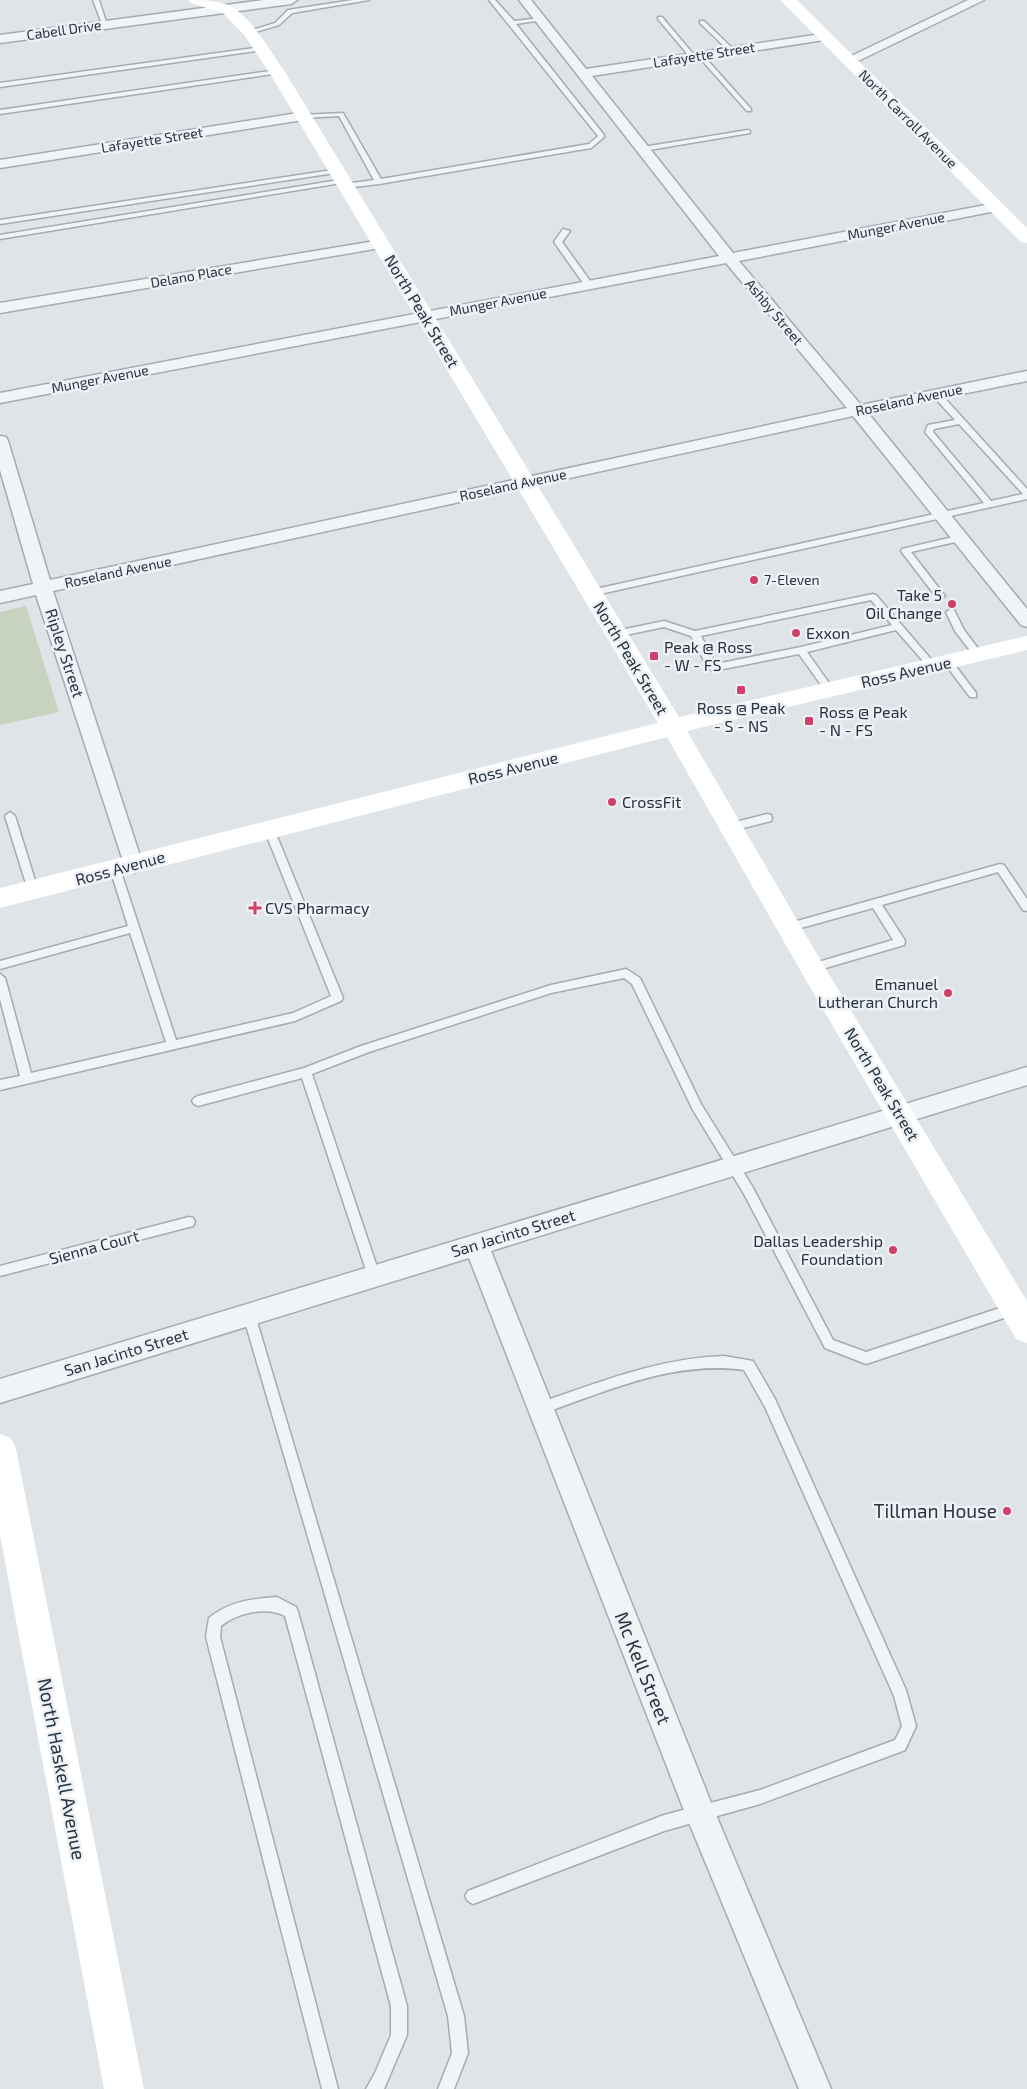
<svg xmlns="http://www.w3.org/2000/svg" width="1027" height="2089" viewBox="0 0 1027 2089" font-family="'Exo 2',sans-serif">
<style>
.green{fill:#c7d3bf}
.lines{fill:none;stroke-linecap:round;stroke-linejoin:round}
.lane-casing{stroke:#a4abb2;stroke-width:3}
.street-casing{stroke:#a4abb2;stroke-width:3}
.lane{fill:#f1f4f7;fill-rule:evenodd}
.street{fill:#f1f4f7;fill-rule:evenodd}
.secondary{fill:#fff;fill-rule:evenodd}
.poi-dot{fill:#d14069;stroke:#eef2f6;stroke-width:2}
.labels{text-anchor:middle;stroke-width:5;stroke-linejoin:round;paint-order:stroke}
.far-street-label{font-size:14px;fill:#273340;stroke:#eef2f6}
.far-poi-label{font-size:14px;fill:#273340;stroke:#eef2f6;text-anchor:start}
.street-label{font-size:16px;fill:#273340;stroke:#eef2f6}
.poi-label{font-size:16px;fill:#273340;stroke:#eef2f6;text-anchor:start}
.near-poi-label{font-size:19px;fill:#273340;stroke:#eef2f6;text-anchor:end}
.near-street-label{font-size:19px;fill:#273340;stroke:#eef2f6}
</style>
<rect width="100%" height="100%" fill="#dfe4e8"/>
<polygon class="green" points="26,606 59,712 0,725 0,612"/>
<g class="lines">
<defs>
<g id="lane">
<polygon points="93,0 99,0 107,25 102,24"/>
<polygon points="353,0 369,0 292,13 279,25 249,34 246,32 275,23 288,10"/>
<polygon points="489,0 495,0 514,21 542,18 542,20 516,24 604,135 604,137 591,148 379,184 345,188 345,184 374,180 339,116 304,118 301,116 302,115 343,113 381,179 589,144 598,136"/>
<polygon points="658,17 662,17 694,55 694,57 690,57 658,19"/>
<polygon points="700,21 704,21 733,49 733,51 729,51 700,23"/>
<polygon points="261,47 264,49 263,50 0,87 0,83"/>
<polygon points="698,54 702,54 751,109 751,111 747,111 698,56"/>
<polygon points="277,70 279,71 279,73 0,114 0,110"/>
<polygon points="748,130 750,131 750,133 643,151 640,149 643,147"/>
<polygon points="339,169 341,170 341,172 0,224 0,220"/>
<polygon points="345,179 347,180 347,182 0,239 0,235"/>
<polygon points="563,229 570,231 562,242 593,285 592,287 586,287 554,242"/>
<path d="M934 393H940L1027 489V499L591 596 586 593 591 590 984 503 925 432 928 425 955 420 934 397ZM959 424 1023 494 991 501 933 432 934 429Z"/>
<polygon points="961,535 965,538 964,540 911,552 945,596 940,599 937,598 901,551 902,549"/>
<path d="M873 594 876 595 935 664V668H929L896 630 807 652 834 690 829 693 826 692 799 654 713 671 708 668 691 636 664 627 616 637 611 634 616 631 664 621 695 631ZM871 600 892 625 801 647 716 664 701 636Z"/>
<polygon points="951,609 954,610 964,630 983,655 981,657 975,657 955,631 946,612"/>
<polygon points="948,659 951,660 976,693 976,697 970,697 945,664 943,662"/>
<polygon points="10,812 15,816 38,890 37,893 33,894 28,890 5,816"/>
<polygon points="767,814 771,815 772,818 771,821 732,831 727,827 728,824"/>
<polygon points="269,825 274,829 343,998 341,1001 295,1021 0,1090 0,1080 20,1076 0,999 0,974 5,978 31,1073 166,1042 130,933 0,969 0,961 128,926 110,869 115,865 120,869 176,1040 293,1013 331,996 264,829"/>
<polygon points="1000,864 1004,865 1027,899 1027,911 1023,910 998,872 882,905 904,939 905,942 904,945 812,972 807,968 808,965 893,940 873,908 790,931 785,927 790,923"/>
<polygon points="626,969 640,978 701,1104 752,1186 833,1340 866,1352 1015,1303 1019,1305 1021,1309 1019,1313 866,1364 825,1348 744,1194 693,1110 632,984 624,978 551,993 369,1052 312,1074 380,1276 378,1280 374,1281 370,1280 368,1276 302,1078 198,1106 194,1104 192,1101 194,1098 198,1096 304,1068 361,1046 551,985"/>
<polygon points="189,1217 193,1218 195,1222 193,1226 189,1227 0,1276 0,1266"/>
<polygon points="249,1309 253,1311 255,1315 464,2016 468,2053 454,2089 438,2089 452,2053 448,2016 243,1315 245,1311"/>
<path d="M724 1356 753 1361 775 1399 906 1690 916 1726 905 1750 900 1752 760 1804 664 1831 473 1904 468 1901 465 1896 468 1891 664 1815 760 1790 895 1740 902 1726 894 1696 765 1407 744 1370C673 1360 605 1392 539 1415L534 1413 532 1409 534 1405 539 1403C600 1382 659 1358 724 1356Z"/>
<path d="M277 1597 296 1607 298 1612 407 2006V2035L384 2089H366L375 2073 391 2035V2006L285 1616C267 1606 237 1613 221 1626L220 1637 338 2089H322L206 1637 209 1618C230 1601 251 1599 277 1597Z"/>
</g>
<g id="street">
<polygon points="263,0 297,0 291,4 0,43 0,35"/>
<polygon points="519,0 531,0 586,69 828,33 830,36 828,39 824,40 592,76 733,253 996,203 1001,204 1003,207 996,211 739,261 861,405 1027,371 1027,381 868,413 1027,609 1027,627 1021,625 853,416 53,591 143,865 140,870 133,873 126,870 36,595 0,603 0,591 33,584 0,470 0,436 6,437 8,441 50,580 847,408 726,263 0,403 0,393 719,256"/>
<polygon points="968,0 984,0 854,63 849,64 843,60"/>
<polygon points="304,112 309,113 311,116 309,119 0,168 0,160"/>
<polygon points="381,240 386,241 388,244 386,247 0,313 0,303"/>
<polygon points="1027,1067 1027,1085 491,1251 714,1810 831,2089 799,2089 685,1813 469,1258 0,1403 0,1379"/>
</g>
</defs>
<use href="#lane" class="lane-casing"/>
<use href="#street" class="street-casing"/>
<use href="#lane" class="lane"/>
<use href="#street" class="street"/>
<g class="secondary">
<path d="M188 0C203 0 222 0 234 8 255 23 270 51 285 72L679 717 1027 636V650L687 731 821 961 1027 1301V1343L1016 1339 803 975 667 737 0 908V888L658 723 269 72 244 35 223 13 191 3Z"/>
<polygon points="780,0 797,0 1027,228 1027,243 1021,242"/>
<polygon points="0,1434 11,1438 16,1449 144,2089 104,2089 0,1535"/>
</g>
</g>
<g class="poi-dot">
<circle cx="754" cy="580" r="5"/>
<circle cx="952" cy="604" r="5"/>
<circle cx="796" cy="633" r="5"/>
<rect x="649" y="651" width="10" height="10" rx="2.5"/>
<rect x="736" y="685" width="10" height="10" rx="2.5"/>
<rect x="804" y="716" width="10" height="10" rx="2.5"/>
<circle cx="612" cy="802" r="5"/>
<path d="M252.5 900.5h5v5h5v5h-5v5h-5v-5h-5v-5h5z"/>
<circle cx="948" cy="993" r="5"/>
<circle cx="893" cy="1250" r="5"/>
<circle cx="1007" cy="1511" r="5"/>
</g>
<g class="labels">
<g class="far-street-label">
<text transform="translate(64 30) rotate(-8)" y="5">Cabell Drive</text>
<text transform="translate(704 55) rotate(-9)" y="5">Lafayette Street</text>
<text transform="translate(908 119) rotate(45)" y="5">North Carroll Avenue</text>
<text transform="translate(152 140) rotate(-9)" y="5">Lafayette Street</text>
<text transform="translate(896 226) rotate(-11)" y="5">Munger Avenue</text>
<text transform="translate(191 276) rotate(-10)" y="5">Delano Place</text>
<text transform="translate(498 302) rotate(-11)" y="5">Munger Avenue</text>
<text transform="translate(774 312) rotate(50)" y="5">Ashby Street</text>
<text transform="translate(100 379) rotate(-11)" y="5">Munger Avenue</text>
<text transform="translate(909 400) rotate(-12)" y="5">Roseland Avenue</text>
<text transform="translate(513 485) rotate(-12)" y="5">Roseland Avenue</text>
<text transform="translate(118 572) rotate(-12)" y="5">Roseland Avenue</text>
</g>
<g class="far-poi-label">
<text x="764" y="585">7-Eleven</text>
</g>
<g class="street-label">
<text transform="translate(422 311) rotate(59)" y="6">North Peak Street</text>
<text transform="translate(65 653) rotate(72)" y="6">Ripley Street</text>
<text transform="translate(631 658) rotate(59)" y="6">North Peak Street</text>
<text transform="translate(906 672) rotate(-13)" y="6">Ross Avenue</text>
<text transform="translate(513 768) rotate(-14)" y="6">Ross Avenue</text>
<text transform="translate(120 868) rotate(-15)" y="6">Ross Avenue</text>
<text transform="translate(882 1084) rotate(59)" y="6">North Peak Street</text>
<text transform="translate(513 1233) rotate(-17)" y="6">San Jacinto Street</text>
<text transform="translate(94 1247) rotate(-15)" y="6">Sienna Court</text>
<text transform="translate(126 1352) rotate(-17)" y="6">San Jacinto Street</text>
</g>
<g class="poi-label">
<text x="942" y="601" text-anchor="end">Take 5<tspan x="942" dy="18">Oil Change</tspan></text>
<text x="806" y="639">Exxon</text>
<text x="664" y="653">Peak @ Ross<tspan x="664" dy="18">- W - FS</tspan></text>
<text x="741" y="714" text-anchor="middle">Ross @ Peak<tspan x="741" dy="18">- S - NS</tspan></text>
<text x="819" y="718">Ross @ Peak<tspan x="819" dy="18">- N - FS</tspan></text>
<text x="622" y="808">CrossFit</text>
<text x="265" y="914">CVS Pharmacy</text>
<text x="938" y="990" text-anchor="end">Emanuel<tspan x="938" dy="18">Lutheran Church</tspan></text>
<text x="883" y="1247" text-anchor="end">Dallas Leadership<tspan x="883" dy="18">Foundation</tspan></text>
</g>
<g class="near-poi-label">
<text x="997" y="1518">Tillman House</text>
</g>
<g class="near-street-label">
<text transform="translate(643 1668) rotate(68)" y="7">Mc Kell Street</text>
<text transform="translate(62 1769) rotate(79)" y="7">North Haskell Avenue</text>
</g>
</g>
</svg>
